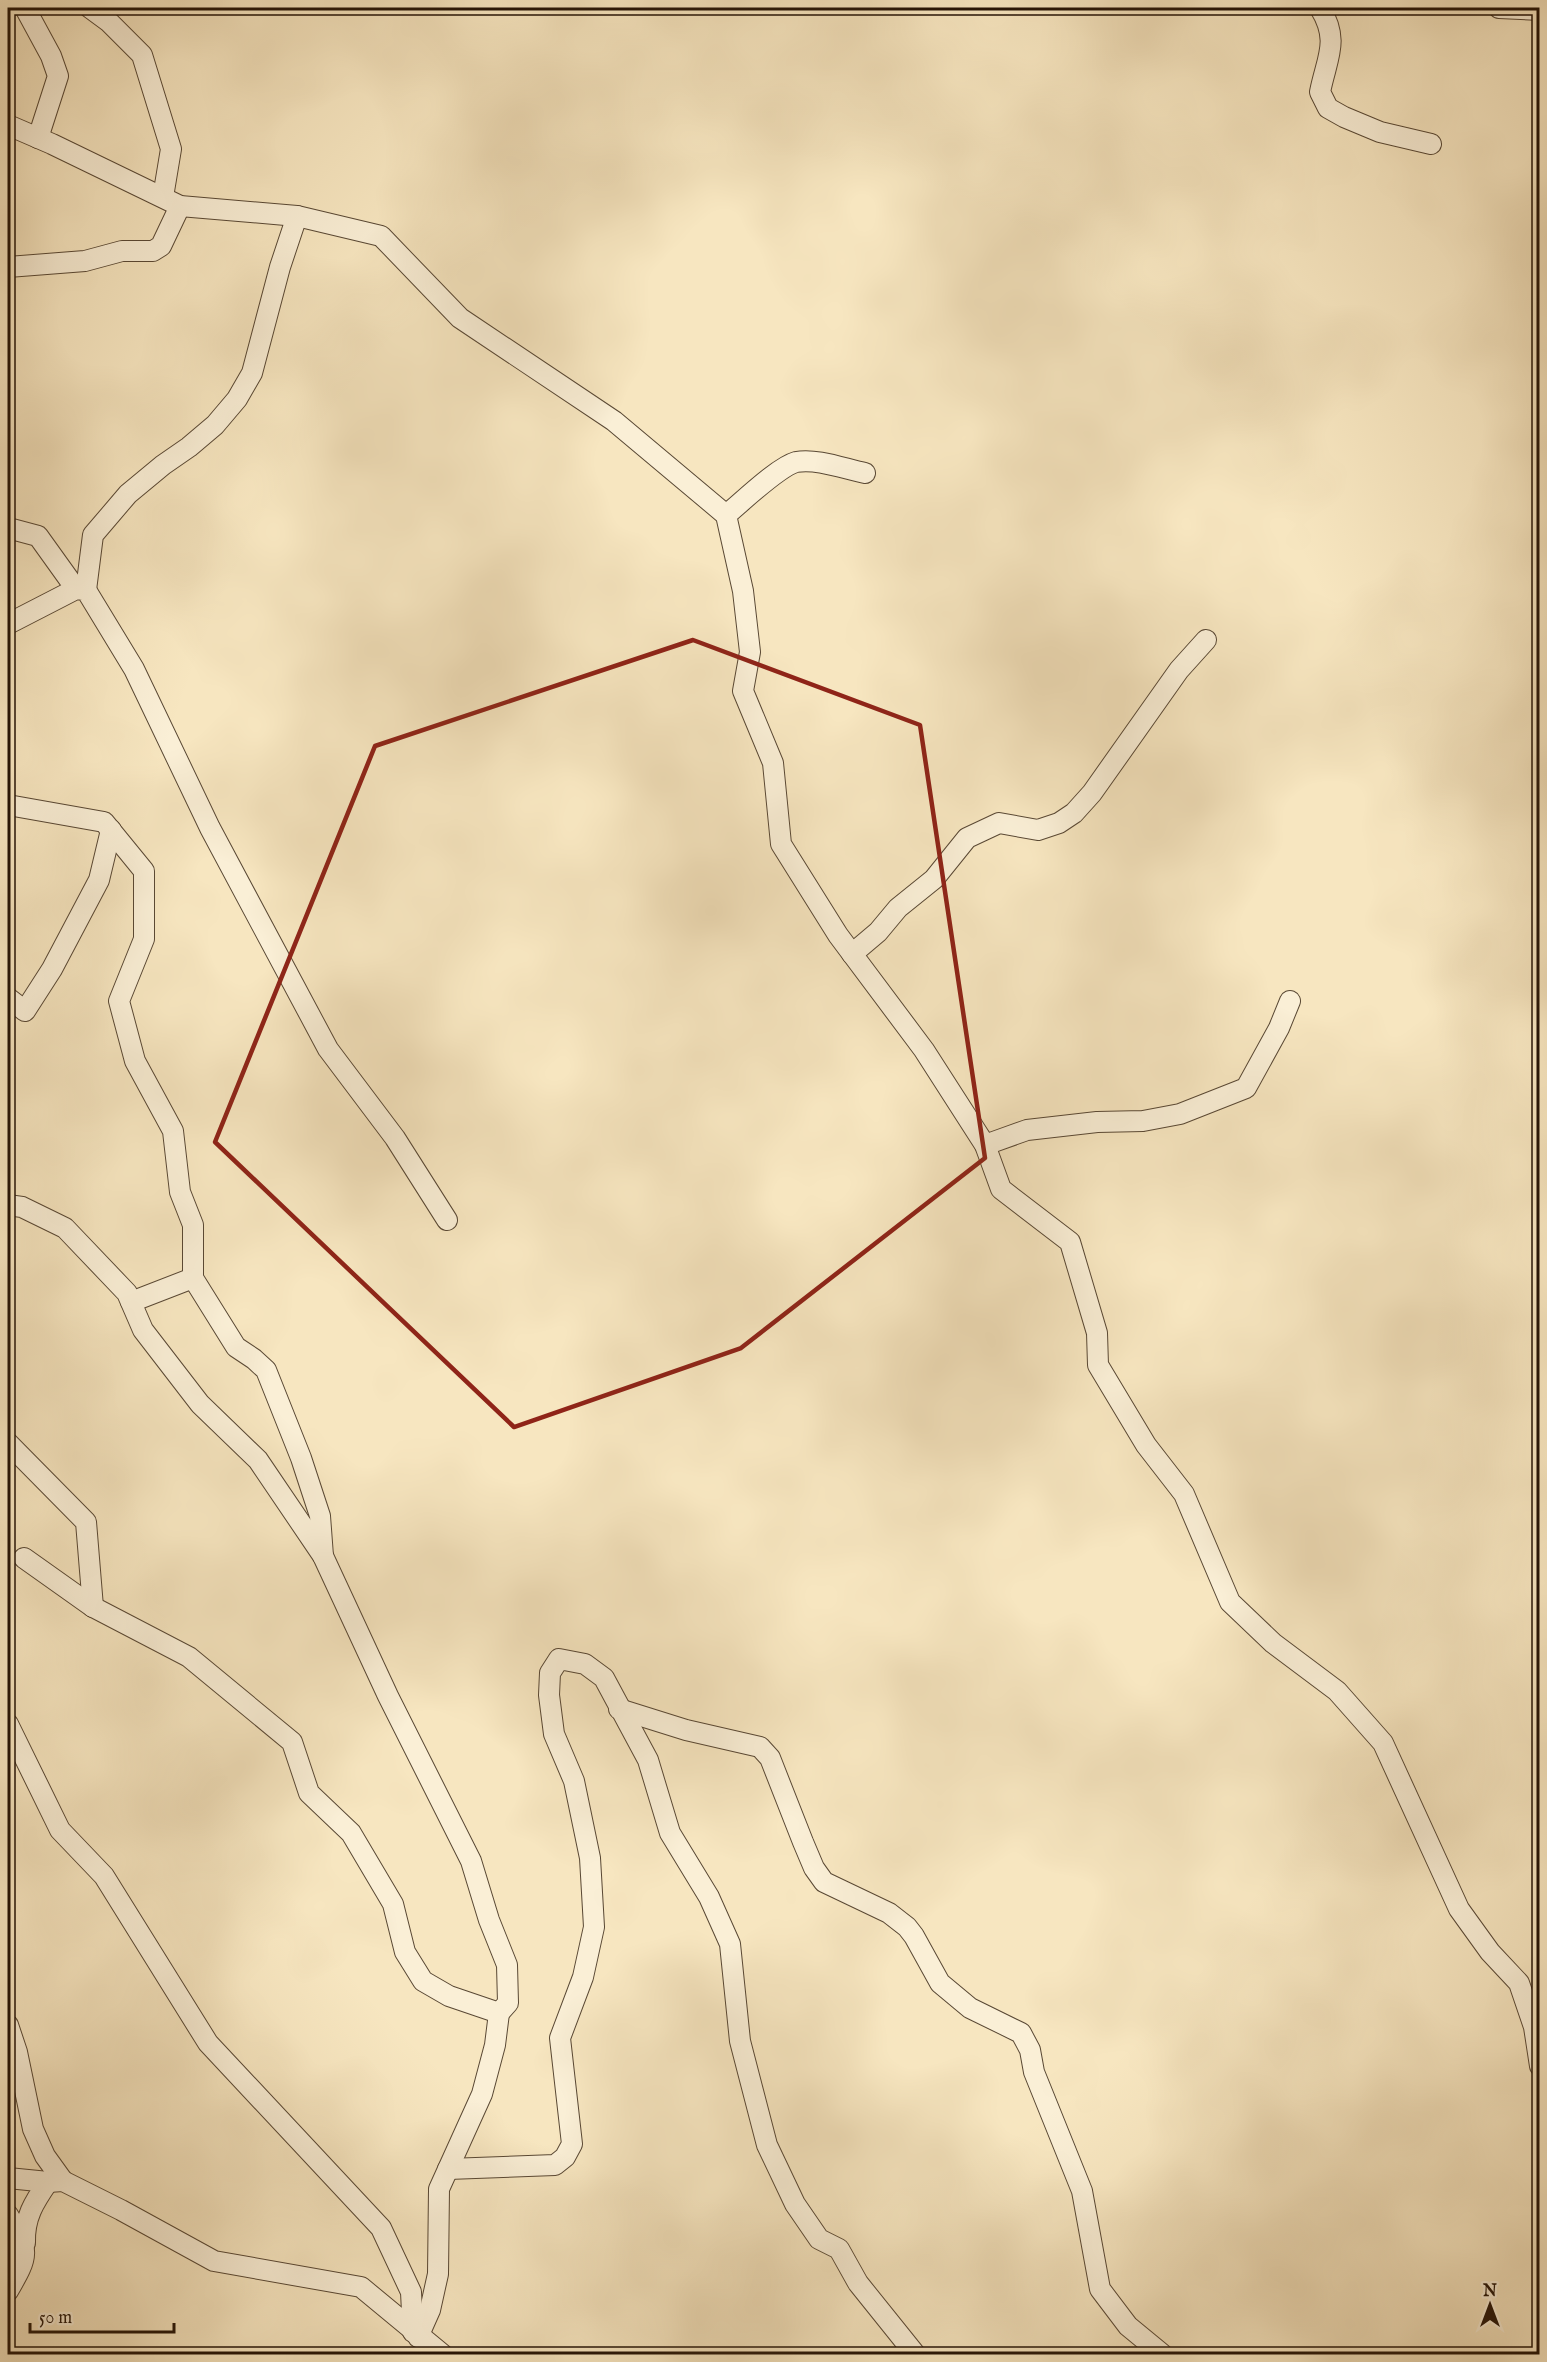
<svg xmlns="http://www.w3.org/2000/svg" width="1547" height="2362" viewBox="0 0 1547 2362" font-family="'IM FELL English',serif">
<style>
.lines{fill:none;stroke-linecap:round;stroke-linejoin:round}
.minor-casing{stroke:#594834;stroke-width:22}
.minor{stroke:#faefd6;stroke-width:20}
.marked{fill:none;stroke:#8f2418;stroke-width:4.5;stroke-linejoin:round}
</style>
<rect width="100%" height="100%" fill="#f7e6c0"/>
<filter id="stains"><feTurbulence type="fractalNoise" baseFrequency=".00333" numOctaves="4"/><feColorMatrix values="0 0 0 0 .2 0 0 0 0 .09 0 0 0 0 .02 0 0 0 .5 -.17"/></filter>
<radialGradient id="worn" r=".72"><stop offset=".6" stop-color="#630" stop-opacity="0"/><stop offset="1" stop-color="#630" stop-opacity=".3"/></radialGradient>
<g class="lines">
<defs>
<g id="minor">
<polyline points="25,8 51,56 58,76 38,138"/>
<polyline points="90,8 109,22 142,55 171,149 163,197"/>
<path d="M1320 8C1340 41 1327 57 1320 92L1328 108 1344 117 1380 132 1431 144"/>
<polyline points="1499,8 1540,10"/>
<polyline points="8,125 52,144 180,206 297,216 381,236 460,318 614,421 726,515 743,591 750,652 743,691 773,763 781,844 838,935 924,1050 985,1145 1001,1189 1070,1242 1097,1333 1098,1365 1146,1445 1184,1494 1230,1602 1273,1643 1337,1691 1383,1743 1459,1909 1490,1952 1519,1983 1534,2027 1540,2066"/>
<polyline points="8,267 85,261 122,251 153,251 161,246 180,206"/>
<path d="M726 515C742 502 778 467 796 462 817 458 845 469 865 473"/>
<polyline points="8,528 38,536 76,589"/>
<polyline points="86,590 93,535 128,494 163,465 189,447 215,425 237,399 252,373 280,267 297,216"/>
<polyline points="8,624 76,589 86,590 134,669 210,828 328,1049 395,1138 447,1220"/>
<polyline points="8,805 104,822 144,871 144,939 119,1001 135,1061 173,1131 180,1192 193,1225 193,1278 131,1302"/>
<polyline points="852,954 878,932 898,908 934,879 967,838 999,823 1038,830 1059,823 1074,813 1092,793 1179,670 1206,640"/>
<polyline points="8,998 25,1011 52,969 99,880 111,830"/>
<polyline points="985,1145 1027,1130 1097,1122 1143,1121 1180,1114 1246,1088 1279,1028 1290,1001"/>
<polyline points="8,1205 22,1207 65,1228 127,1293 143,1330 200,1404 258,1460 323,1556 388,1696 471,1861 489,1920 507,1965 508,2003 499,2013 449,1996 423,1981 405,1952 393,1904 351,1833 309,1793 292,1742 189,1657 93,1607 24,1558"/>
<polyline points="193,1278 236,1347 254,1359 266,1370 301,1458 320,1516 323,1556"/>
<polyline points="8,1443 86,1522 93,1607"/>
<polyline points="619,1709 686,1730 760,1747 770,1758 803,1842 814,1868 824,1882 889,1913 907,1927 914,1936 940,1983 970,2008 1021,2033 1030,2050 1034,2072 1082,2191 1100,2289 1128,2326 1162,2354"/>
<polyline points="8,1724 60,1830 104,1876 208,2043 381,2228 411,2292 413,2332"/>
<polyline points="8,2025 17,2052 33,2129 45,2156 63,2181"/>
<polyline points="448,2169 555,2165 565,2157 572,2144 560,2038 583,1977 594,1927 590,1858 574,1781 554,1734 549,1695 550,1673 559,1659 585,1664 604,1678 648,1760 670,1833 709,1897 730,1944 740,2041 767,2145 795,2204 819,2239 839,2249 858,2283 915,2354"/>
<polyline points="8,2178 48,2182 63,2181 121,2210 214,2261 361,2287 442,2354"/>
<path d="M8 2215C30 2251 29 2255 8 2291"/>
<path d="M25 2243C24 2218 34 2202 48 2182"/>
<polyline points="418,2337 430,2310 438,2274 439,2189 482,2094 495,2045 499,2013"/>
</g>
</defs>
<use href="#minor" class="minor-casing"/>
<use href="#minor" class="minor"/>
</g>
<path class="marked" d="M693 640 920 725 985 1158 741 1348 514 1427 215 1142 375 746Z"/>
<rect width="1547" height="2362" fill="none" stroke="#f7e6c0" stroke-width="30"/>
<rect x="9" y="9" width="1529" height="2344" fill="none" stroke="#241306" stroke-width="3"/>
<rect x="15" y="15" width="1517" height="2332" fill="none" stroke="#241306" stroke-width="1.5"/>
<g transform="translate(1490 2305)" stroke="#faefd6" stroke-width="4.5" paint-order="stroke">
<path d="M0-4.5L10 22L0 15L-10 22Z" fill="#241306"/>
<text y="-9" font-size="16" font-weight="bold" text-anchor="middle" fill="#241306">N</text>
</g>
<path d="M30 2323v9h144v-9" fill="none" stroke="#241306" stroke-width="3"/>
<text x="39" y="2323" font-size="18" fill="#241306" stroke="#faefd6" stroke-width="4.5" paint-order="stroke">50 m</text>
<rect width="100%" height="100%" filter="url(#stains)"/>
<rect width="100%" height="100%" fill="url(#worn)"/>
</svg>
